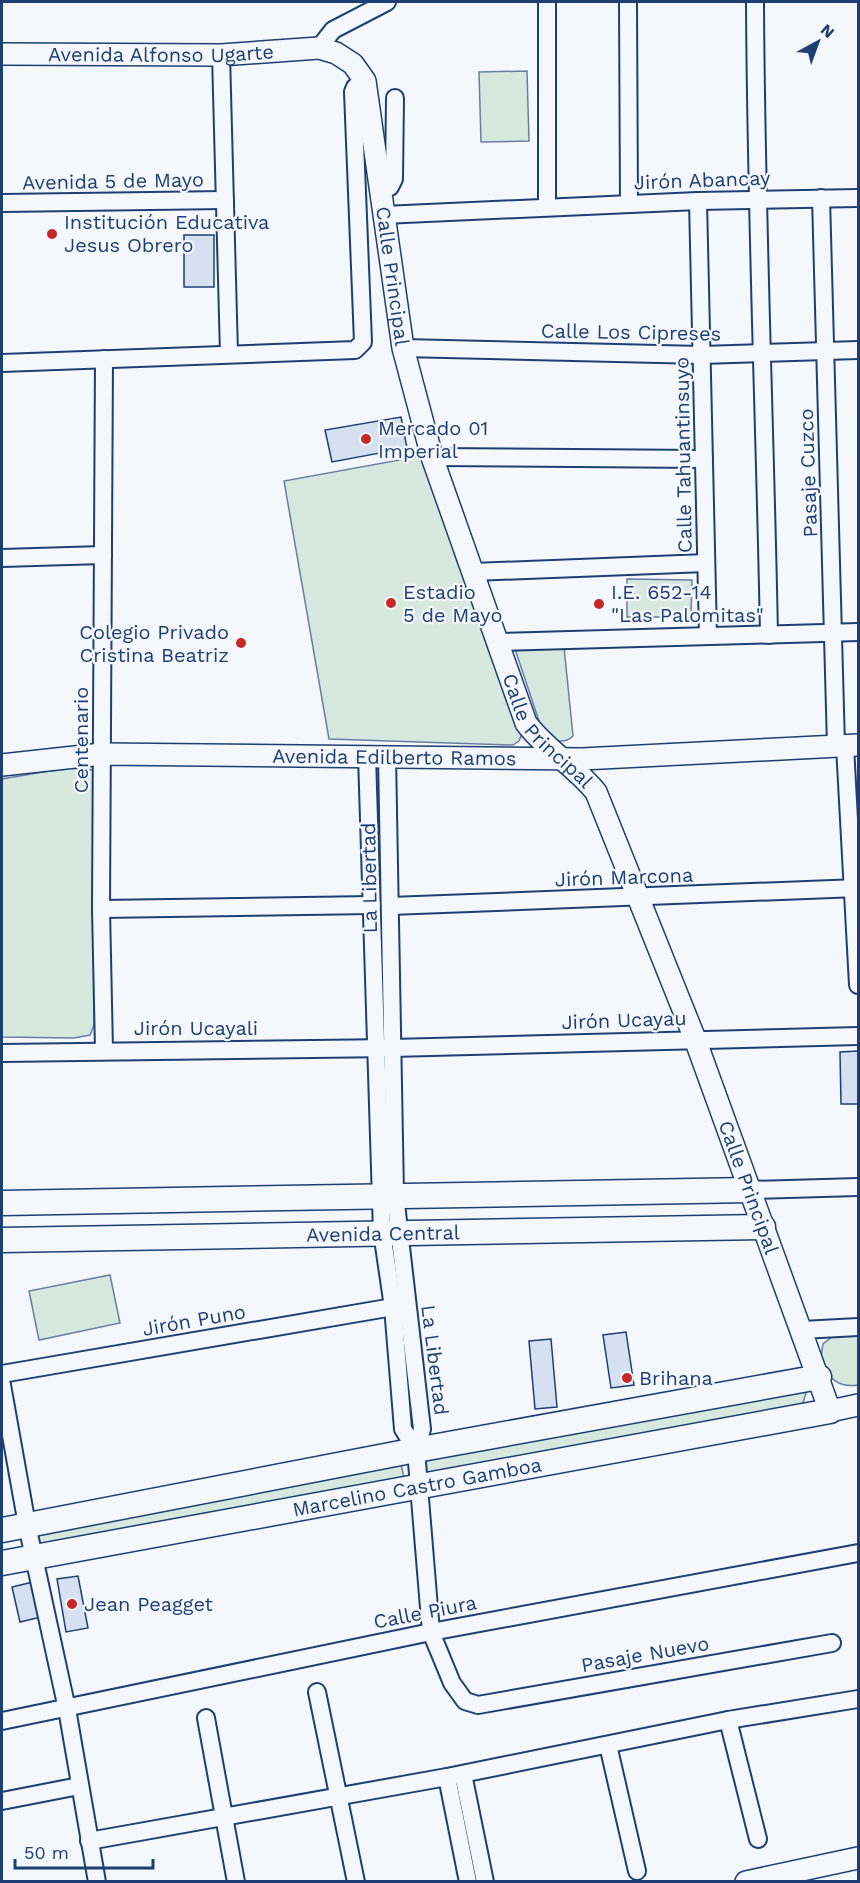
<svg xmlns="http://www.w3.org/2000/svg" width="860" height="1883" viewBox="0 0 860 1883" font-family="'Work Sans',sans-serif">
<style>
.green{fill:#d7e8df;stroke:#687fa3;stroke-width:1.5}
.building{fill:#d5e0f0;stroke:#1d3f73;stroke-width:1.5}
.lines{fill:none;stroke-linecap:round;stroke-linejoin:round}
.minor-casing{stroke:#1d3f73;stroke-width:20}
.tertiary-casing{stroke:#1d3f73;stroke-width:24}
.secondary-casing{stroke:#1d3f73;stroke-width:27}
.minor{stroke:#f4f7fb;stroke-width:16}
.tertiary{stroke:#f4f7fb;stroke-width:21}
.secondary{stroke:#f4f7fb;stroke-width:24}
.poi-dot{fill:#c62828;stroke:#f4f7fb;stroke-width:2}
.labels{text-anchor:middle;stroke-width:4.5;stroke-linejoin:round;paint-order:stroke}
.street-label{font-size:20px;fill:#1d3f73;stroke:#f4f7fb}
.poi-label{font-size:20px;fill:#1d3f73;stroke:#f4f7fb;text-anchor:start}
</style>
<rect width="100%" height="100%" fill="#f4f7fb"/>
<g class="green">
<polygon points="527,71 529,141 481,142 479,72"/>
<polygon points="421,456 522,734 519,741 513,745 329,739 284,481"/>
<polygon points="627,579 692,580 691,617 627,617"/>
<path d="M564 647 573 736C564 745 554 740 544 736L515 649Z"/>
<polygon points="67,768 94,770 94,1025 90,1035 74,1038 2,1037 2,779"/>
<polygon points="110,1275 120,1323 39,1340 29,1291"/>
<path d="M841 1330 858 1331V1385C839 1388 830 1379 820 1363L823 1344Z"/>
<polygon points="807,1390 802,1406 424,1477 425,1457"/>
<polygon points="401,1464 404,1478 42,1552 34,1533"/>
</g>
<g class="building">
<rect x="184" y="235" width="30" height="52"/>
<polygon points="401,417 407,448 332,462 325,430"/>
<polygon points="858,1051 858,1104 841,1104 840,1052"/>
<polygon points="626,1332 634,1385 611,1388 603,1335"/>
<polygon points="551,1339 557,1407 535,1409 529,1341"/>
<polygon points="78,1576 88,1628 66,1632 57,1579"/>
<polygon points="33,1582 41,1617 20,1622 12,1587"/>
</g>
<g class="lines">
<defs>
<g id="minor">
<polyline points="628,2 629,204"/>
<path d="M755 2C756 213 765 424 769 635"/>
<polyline points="319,48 333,30 387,2"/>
<polyline points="221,55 229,354"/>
<polyline points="380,190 390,187 394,179 395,98"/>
<polyline points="821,198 836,746"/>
<polyline points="698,201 708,636"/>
<polyline points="2,203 225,200"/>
<polyline points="547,207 547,2"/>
<polyline points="383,215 698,201 858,198"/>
<polyline points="403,348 702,355 858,350"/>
<polyline points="104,359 101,909 104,1050"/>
<polyline points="2,363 355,350 363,342 353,92 355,87 365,81"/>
<polyline points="432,457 704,459"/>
<polyline points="2,558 103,555"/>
<polyline points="473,572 706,563"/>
<polyline points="498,642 858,632"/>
<polyline points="845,746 858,985"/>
<polyline points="367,756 382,1232 393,1307 403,1429 416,1450"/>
<polyline points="387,756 395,1195 422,1429 416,1450 431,1632 452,1683 465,1701 478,1705 832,1643"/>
<polyline points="390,906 858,888"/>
<polyline points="101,909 372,905"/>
<polyline points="2,1053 392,1048 858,1036"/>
<polyline points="750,1190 858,1187"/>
<polyline points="802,1330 858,1327"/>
<polyline points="2,1374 393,1307"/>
<polyline points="2,1385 27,1525 67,1709 97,1882"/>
<polyline points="317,1692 356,1882"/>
<polyline points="206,1718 236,1882"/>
<polyline points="728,1720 758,1839"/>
<polyline points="2,1721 431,1632 858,1553"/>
<polyline points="608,1745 637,1871"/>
<polyline points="463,1774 485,1882"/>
<polyline points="447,1777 468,1882"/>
<polyline points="2,1801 79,1786"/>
<polyline points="89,1841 447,1777 728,1720 858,1699"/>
</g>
<g id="tertiary">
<path id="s1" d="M2 54 221 55 319 48 336 53 353 64 365 81 403 348 432 457 526 723C546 750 575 766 596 792L695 1039 830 1411 858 1405"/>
<path id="s2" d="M2 765 102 754 582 759 858 745"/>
<polyline points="746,1882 858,1858"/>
</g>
<g id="secondary">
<polyline points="2,1203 750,1190"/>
<path id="s3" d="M2 1240 763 1227"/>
<polyline points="2,1530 416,1450 819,1377"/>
<path id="s4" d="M2 1563 830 1411"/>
</g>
</defs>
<use href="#minor" class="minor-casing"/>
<use href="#tertiary" class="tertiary-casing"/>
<use href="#secondary" class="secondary-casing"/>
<use href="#minor" class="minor"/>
<use href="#tertiary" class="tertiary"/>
<use href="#secondary" class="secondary"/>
</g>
<g class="poi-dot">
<circle cx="52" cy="234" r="6"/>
<circle cx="366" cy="439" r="6"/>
<circle cx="391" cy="603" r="6"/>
<circle cx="599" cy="604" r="6"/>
<circle cx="241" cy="643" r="6"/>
<circle cx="627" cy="1378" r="6"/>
<circle cx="72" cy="1604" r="6"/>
</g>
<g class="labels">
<g class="street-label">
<text dy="7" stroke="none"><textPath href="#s1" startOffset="159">Avenida Alfonso Ugarte</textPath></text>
<text transform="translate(702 180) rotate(-2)" y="7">Jirón Abancay</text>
<text transform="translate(113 181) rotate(-1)" y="7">Avenida 5 de Mayo</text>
<text dy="7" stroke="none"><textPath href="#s1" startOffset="573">Calle Principal</textPath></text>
<text transform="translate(631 332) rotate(1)" y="7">Calle Los Cipreses</text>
<text transform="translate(683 455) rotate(-91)" y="7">Calle Tahuantinsuyo</text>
<text transform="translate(808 473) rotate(-92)" y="7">Pasaje Cuzco</text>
<text dy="7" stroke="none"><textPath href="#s1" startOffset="1059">Calle Principal</textPath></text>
<text transform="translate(81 740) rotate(-90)" y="7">Centenario</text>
<text dy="7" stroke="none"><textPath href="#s2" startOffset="393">Avenida Edilberto Ramos</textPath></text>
<text transform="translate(624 877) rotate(-2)" y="7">Jirón Marcona</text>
<text transform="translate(369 878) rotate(-91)" y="7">La Libertad</text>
<text transform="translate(624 1020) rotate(-2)" y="7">Jirón Ucayau</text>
<text x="196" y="1035">Jirón Ucayali</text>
<text dy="7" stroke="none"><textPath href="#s1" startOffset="1563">Calle Principal</textPath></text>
<text dy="7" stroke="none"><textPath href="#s3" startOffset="381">Avenida Central</textPath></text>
<text transform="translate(194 1320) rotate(-10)" y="7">Jirón Puno</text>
<text transform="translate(435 1360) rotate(83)" y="7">La Libertad</text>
<text dy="7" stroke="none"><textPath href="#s4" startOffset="422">Marcelino Castro Gamboa</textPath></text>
<text transform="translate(425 1612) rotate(-11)" y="7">Calle Piura</text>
<text transform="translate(645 1654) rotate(-10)" y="7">Pasaje Nuevo</text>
</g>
<g class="poi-label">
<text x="64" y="229">Institución Educativa<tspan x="64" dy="23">Jesus Obrero</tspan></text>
<text x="378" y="435">Mercado 01<tspan x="378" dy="23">Imperial</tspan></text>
<text x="403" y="599">Estadio<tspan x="403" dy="23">5 de Mayo</tspan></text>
<text x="611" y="599">I.E. 652-14<tspan x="611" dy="23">"Las Palomitas"</tspan></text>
<text x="229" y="639" text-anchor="end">Colegio Privado<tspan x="229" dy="23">Cristina Beatriz</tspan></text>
<text x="639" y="1385">Brihana</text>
<text x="84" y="1611">Jean Peagget</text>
</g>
</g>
<rect width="860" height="1883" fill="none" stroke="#1d3f73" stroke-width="6"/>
<g transform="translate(818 42) rotate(41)" stroke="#f4f7fb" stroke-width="4.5" paint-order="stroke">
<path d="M0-4.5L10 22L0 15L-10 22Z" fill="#1d3f73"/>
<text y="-9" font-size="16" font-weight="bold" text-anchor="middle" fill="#1d3f73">N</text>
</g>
<path d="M15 1859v9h138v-9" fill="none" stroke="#1d3f73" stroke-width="3"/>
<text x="24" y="1859" font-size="18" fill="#1d3f73" stroke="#f4f7fb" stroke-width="4.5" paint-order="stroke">50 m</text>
</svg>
